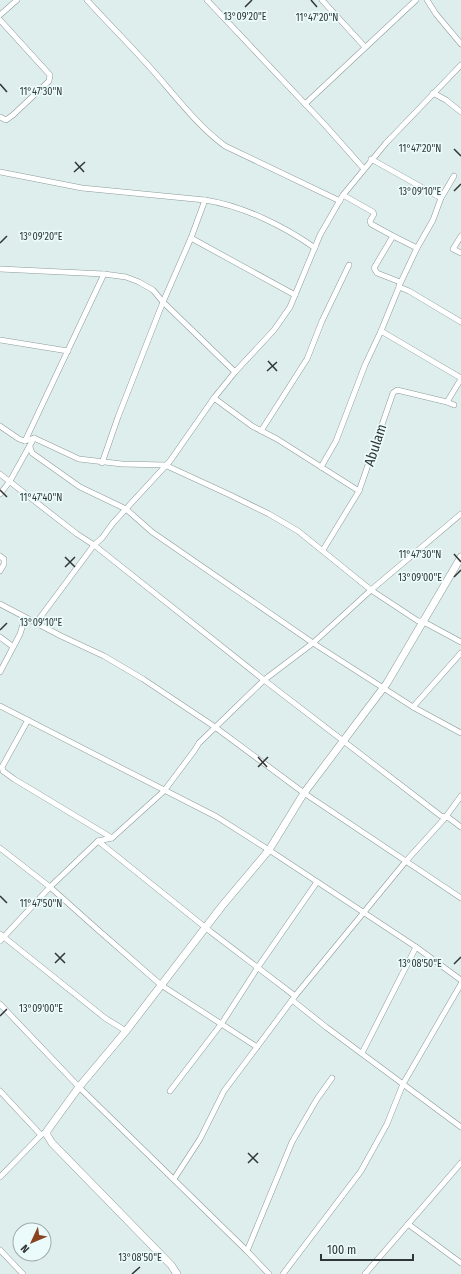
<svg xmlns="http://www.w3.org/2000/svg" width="461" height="1274" viewBox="0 0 461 1274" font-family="'Fira Sans Condensed',sans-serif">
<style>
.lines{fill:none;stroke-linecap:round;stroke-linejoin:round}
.street-casing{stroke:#8c9b9a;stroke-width:6}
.secondary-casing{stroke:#8c9b9a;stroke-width:8}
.street{stroke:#fff;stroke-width:5}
.secondary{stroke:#fff;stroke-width:7}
.ticks{fill:none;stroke:#303636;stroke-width:1.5}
.labels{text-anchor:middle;stroke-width:3.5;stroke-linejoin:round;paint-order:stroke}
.street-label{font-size:14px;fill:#303636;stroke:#ebfbfb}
.ticks-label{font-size:10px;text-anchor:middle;fill:#303636;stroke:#ebfbfb;stroke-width:3.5;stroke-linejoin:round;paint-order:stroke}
</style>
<rect width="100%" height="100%" fill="#deeeed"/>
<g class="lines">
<defs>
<g id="street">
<path d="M87 0C106 21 127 42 146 63 171 90 195 124 225 146L340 201"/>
<polyline points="207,0 325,125 364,169"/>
<polyline points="322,0 365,47"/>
<polyline points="427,0 436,14 461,44"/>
<polyline points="0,15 17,0"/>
<polyline points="0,20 50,75 49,81 13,115 6,120 0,117"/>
<polyline points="433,93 446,100 461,112"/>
<polyline points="305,104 416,0"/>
<polyline points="371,159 441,198"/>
<path d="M0 172 82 188 205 200C243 206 284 226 315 248"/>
<polyline points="343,195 373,212 374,214 370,221 371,224 393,236 374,268 377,273 400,282"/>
<polyline points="393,236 417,248"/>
<polyline points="461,236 453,249 461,253"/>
<polyline points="191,238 295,295"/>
<polyline points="0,269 104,274 126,277 139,282 153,290 163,302 235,372"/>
<polyline points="399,286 417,248 433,220 441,198 454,176"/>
<polyline points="381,331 461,378"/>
<polyline points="0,340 68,351"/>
<polyline points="214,398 252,426 277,439 359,491"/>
<polyline points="454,405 447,402 461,379"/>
<polyline points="0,426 19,439 25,441 34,438 79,459 122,464 165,465 228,494 269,514 298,531 371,590 418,621 422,621 461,642"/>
<polyline points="261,431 307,359 322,321 349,265"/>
<polyline points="25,441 104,274"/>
<polyline points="30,447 32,453 80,487 126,509 152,532 313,643 413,707 461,733"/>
<polyline points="102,463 118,417 163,302 191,238 205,200"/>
<polyline points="321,467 336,441 365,365 381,331 399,287 409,291 461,322"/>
<polyline points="0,474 77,534 94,545 264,680 441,816 449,818 461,827"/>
<polyline points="0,494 10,481 34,438"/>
<polyline points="323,550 359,491 393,393 397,390 447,402"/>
<polyline points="0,556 4,559 4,564 0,571"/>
<polyline points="0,604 61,636 104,656 143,679 215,727 304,793 461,898"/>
<polyline points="36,623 94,545 102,538 113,523 170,461 214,398 235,372 274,330 290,307 320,235 343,195 386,143 461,65"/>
<polyline points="0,637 12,646"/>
<polyline points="0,672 20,634 25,618"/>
<polyline points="0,706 217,817 269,850 416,947 461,980"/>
<polyline points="413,707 461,653"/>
<polyline points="28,720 2,767 3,771 14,779 112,838"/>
<polyline points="98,841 211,932 295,996"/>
<polyline points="0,848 50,887 97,929 161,985 257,1047"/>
<polyline points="0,934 105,1018 126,1031"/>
<polyline points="0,941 50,887 98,841 112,838 164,791 194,751 199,743 264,680 313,643 371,590 461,514"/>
<polyline points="292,1000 326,1027 461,1127"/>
<polyline points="0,1004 79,1087 247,1251 269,1274"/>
<polyline points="362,1053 416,947"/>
<polyline points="0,1091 41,1135"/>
<polyline points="170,1091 222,1023 258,967 317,882"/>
<polyline points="0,1177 41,1135 47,1131"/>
<polyline points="174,1179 200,1139 224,1091 257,1047 295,996 406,861 445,818 461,796"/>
<polyline points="408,1224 461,1263"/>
<polyline points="0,1250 23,1274"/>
<polyline points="247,1251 292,1142 317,1099 332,1078"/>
<polyline points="283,1274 361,1171 387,1124 403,1084 461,984"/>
<polyline points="365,1274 461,1163"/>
</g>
<polyline id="secondary" points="177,1274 171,1265 52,1143 47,1135 47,1131 79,1087 126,1031 222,906 269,850 304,793 387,683 461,557"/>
</defs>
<use href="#street" class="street-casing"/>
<use href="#secondary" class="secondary-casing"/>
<use href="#street" class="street"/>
<use href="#secondary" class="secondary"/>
</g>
<path class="ticks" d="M311 0 317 7M245 7 252 0M0 84 7 92M454 149 461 156M75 162 84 172M74 172 85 162M454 191 461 184M0 243 7 236M268 361 277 371M267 371 277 362M0 490 7 497M454 554 461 562M65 557 75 567M65 567 75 557M454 577 461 570M0 630 7 623M258 757 267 767M258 767 268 757M0 896 7 903M55 953 65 963M55 963 65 953M454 964 461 957M0 1016 7 1009M248 1153 258 1163M248 1163 258 1153M132 1274 140 1267"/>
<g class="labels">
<g class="street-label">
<text transform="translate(375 445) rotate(-72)" y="5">Abulam</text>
</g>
</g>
<g class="ticks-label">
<text x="245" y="20">13°09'20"E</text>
<text x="317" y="21">11°47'20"N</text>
<text x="41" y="95">11°47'30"N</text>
<text x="420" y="152">11°47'20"N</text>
<text x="420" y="195">13°09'10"E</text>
<text x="41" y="240">13°09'20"E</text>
<text x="41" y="501">11°47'40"N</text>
<text x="420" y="558">11°47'30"N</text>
<text x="420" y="581">13°09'00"E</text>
<text x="41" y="626">13°09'10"E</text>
<text x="41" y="907">11°47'50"N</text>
<text x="420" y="967">13°08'50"E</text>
<text x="41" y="1012">13°09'00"E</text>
<text x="140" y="1261">13°08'50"E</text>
</g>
<g transform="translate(32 1242) rotate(226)"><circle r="19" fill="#ebfbfb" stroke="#a0acac"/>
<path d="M0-3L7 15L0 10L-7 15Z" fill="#8a4321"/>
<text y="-6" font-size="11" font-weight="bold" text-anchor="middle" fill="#303636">N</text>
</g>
<path d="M321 1254v6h92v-6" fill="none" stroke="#303636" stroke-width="2"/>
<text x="327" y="1254" font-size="12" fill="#303636" stroke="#ebfbfb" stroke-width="3" paint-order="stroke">100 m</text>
</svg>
